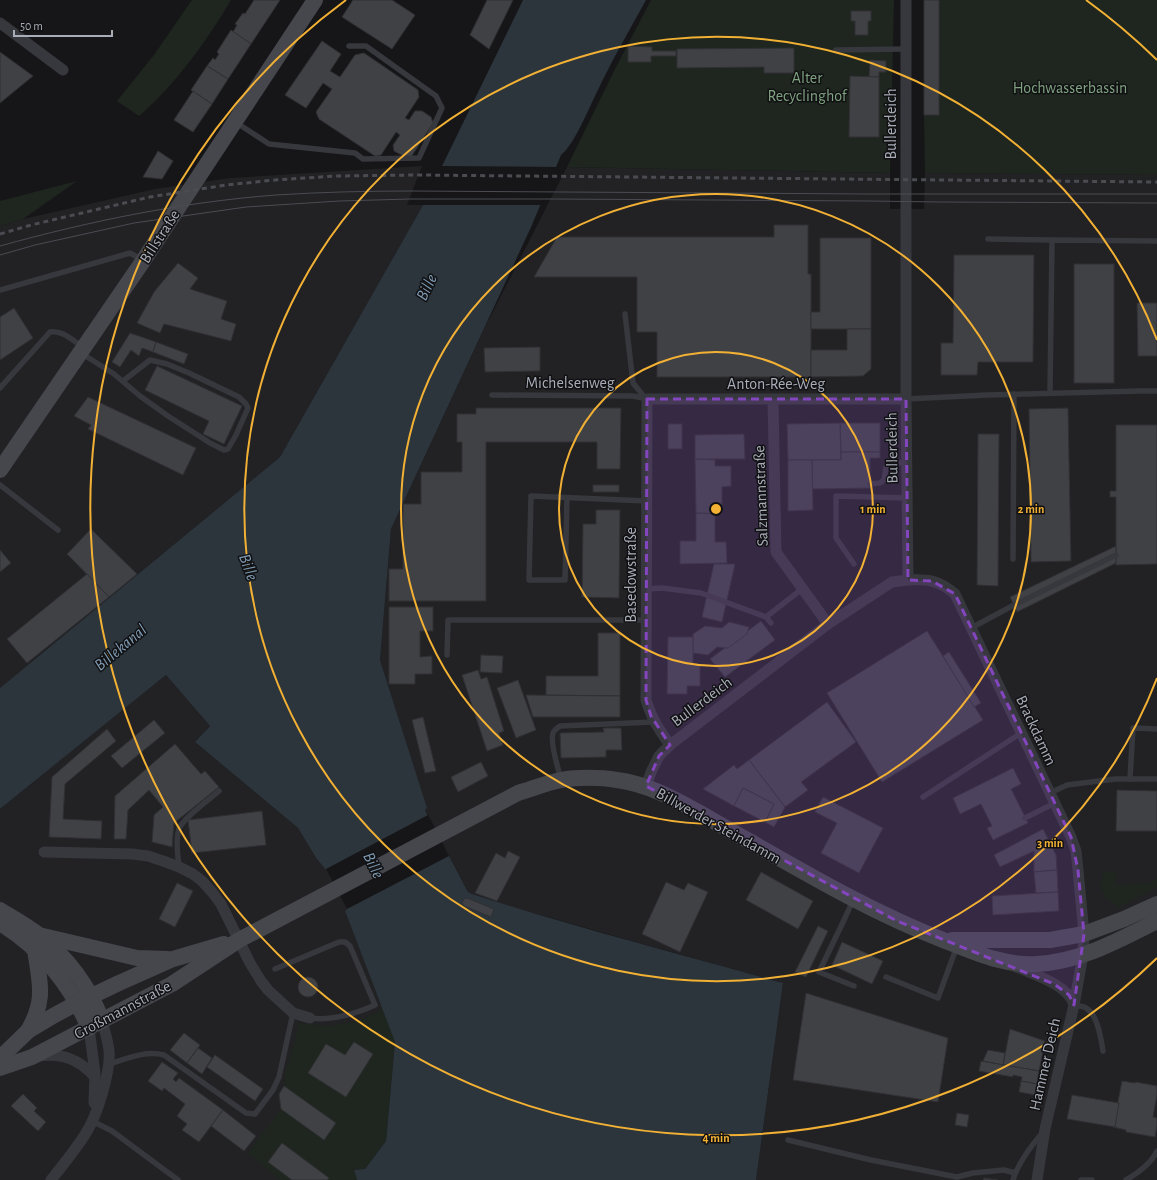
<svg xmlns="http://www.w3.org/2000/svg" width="1157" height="1180" viewBox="0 0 1157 1180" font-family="'Alegreya Sans',sans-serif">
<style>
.built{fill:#222225}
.green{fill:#1e261f}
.water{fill:#2c353c}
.pier{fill:#161618}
.building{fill:#404145;stroke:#303034}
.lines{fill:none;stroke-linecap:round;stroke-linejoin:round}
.lane{stroke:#37383d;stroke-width:5.5}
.street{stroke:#37383d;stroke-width:11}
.secondary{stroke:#45474d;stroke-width:16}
.tram{stroke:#4a4c52;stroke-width:1}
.rail{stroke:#4a4c52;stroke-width:3;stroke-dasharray:5 4;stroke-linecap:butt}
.marked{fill:#8446be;fill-opacity:0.2;stroke:#8446be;stroke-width:3;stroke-dasharray:8 5;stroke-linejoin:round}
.ring{fill:none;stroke:#f2b134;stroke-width:2}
.labels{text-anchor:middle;stroke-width:3;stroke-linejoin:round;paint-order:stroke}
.park-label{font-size:16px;fill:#7fa381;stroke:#111113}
.street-label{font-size:16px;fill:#a8adb8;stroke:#111113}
.water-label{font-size:17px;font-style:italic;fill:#7f9bb3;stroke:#111113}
.centre{fill:#f2b134;stroke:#111113;stroke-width:2}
.ring-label{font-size:12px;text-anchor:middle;font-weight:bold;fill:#f2b134;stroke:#111113;stroke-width:3;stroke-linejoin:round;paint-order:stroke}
</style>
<rect width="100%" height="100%" fill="#161618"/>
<g class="built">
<polygon points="422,166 407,205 423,205 280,457 0,688 0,226 23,219 155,189 230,178"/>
<polygon points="567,167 890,173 890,209 924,209 925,173 1157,175 1157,1180 756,1180 783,983 639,943 505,905 472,894 468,892 425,809 427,809 380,660 391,529 484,329"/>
<polygon points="166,675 210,726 195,742 298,828 316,858 325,869 326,869 347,909 345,911 395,1042 365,1169 354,1170 357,1180 0,1180 0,809"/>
</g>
<g class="green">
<path d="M192 0H231C206 42 176 84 139 116L117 101 154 55Z"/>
<polygon points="651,0 894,0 890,173 567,167 615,69"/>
<polygon points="939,0 1157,0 1157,175 925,173 924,115 938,115"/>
<polygon points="77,181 23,219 0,226 0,201"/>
<polygon points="1104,872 1116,872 1115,885 1151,883 1157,877 1157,887 1118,907 1105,897 1100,884"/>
<polygon points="383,1008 395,1042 386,1141 365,1169 354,1170 357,1180 280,1180 248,1153 281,1109 279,1094 284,1086 285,1073 293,1048 299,1023 327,1026 359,1021 376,1013"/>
</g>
<path class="water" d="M523 0H646C629 31 611 62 596 94 588 110 574 145 561 155L532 225 391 529 380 660 427 808 425 810 468 892 472 894C575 927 679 954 783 983L756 1180H357L354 1170 365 1169 386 1141 395 1042 345 911 347 909 326 869H325L316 858 298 828 195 742 210 726 166 675 0 809V688L280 457 423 205Z"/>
<g class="pier">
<polygon points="440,166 558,167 542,205 421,205"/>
<polygon points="428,815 449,856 347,909 326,869"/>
</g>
<g class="building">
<polygon points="254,0 280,0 251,44 233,32 237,25 235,24 243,13 245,14"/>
<polygon points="353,0 392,0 415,15 392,49 342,17"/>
<polygon points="487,0 513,0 489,49 470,35"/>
<rect x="924" y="0" width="15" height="115"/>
<polygon points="851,11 871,11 871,21 868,21 868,35 855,35 855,21 851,21"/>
<polygon points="231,30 251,44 228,79 207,66 213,58 215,60 219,54 217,52"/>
<polygon points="322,41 341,54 330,71 340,77 355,55 364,53 418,90 419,97 405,118 409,120 415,111 422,111 431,117 433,123 411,157 405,157 394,151 393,145 400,135 396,132 381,155 375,156 319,119 316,112 332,89 323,83 306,108 285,95"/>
<polygon points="628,46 652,47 652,51 676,51 676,56 651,56 651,62 628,62"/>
<polygon points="794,48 794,73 764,73 764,67 677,68 677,49"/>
<polygon points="0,52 33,76 0,103"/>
<polygon points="870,60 886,61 886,72 879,72 879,77 869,77"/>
<polygon points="207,66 228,79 212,104 191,90"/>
<polygon points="850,76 879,77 879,137 849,137"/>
<polygon points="193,91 212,104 193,132 174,120"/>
<polygon points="158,151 173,161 162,179 143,177"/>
<polygon points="774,225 808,225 808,274 811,274 811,377 657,377 657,332 637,332 637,277 534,277 557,237 774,237"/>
<polygon points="820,238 871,238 871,329 811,329 811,312 820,312"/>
<polygon points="954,255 1034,255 1033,362 978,362 977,375 941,375 941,343 953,343"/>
<polygon points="178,263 198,278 190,289 227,301 221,319 236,324 231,341 164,324 160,333 137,323 154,292"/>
<rect x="1074" y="264" width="40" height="119"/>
<polygon points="1137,303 1157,303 1157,356 1138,356"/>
<polygon points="14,308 33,338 0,360 0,317"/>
<polygon points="847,329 871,329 871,369 863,376 811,377 811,350 847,350"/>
<polygon points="130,333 156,342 153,352 142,348 139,356 131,350 120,367 112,362"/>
<polygon points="156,342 188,354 184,364 153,352"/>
<polygon points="540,347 540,371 485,372 484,348"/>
<polygon points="157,366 242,406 224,444 203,434 209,421 145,390"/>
<polygon points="88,397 196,448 183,475 88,429 91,425 74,416"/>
<polygon points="476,408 621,408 620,469 597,469 597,442 486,442 486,601 389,601 389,569 403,569 403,504 421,504 421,472 462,472 462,442 457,442 457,414 476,414"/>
<polygon points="1068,408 1071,561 1031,562 1029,409"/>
<polygon points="840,423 880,423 880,452 841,452"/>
<polygon points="840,423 841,460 788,460 787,424"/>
<rect x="668" y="424" width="14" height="25"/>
<polygon points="1116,425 1157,425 1157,564 1116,565 1116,497 1110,497 1110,491 1116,491"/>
<polygon points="744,434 745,459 695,459 695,435"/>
<polygon points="978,434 999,434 998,586 977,585"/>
<polygon points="841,452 880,452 880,458 870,458 870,488 812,489 812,460 841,460"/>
<polygon points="695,459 715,460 715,466 731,466 731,486 722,487 722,514 696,513"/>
<polygon points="788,460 812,460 813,510 788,511"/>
<rect x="593" y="485" width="26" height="7"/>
<polygon points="596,510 620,510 619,598 582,597 583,524 596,524"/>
<polygon points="696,513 715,514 715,542 726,542 727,563 680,564 680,541 696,541"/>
<polygon points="91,529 137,574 109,597 67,554"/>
<polygon points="1116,546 1116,563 1017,612 1010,597"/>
<polygon points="0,550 11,563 0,572"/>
<polygon points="714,564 735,564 722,622 702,617"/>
<polygon points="87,574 109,597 27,663 7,639"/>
<polygon points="389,607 433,607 433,631 420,631 420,657 432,656 432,674 415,674 415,684 389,684"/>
<polygon points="761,621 775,640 725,677 710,659"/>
<polygon points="729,622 749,627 747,634 728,648 717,647 708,655 693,653 693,634 705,626 722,628"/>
<polygon points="927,631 983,720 882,782 827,693"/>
<polygon points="598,633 620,633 620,696 546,695 546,676 598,676"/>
<polygon points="668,637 693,637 693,665 700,665 700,686 687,686 687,694 667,694"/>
<polygon points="949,652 981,703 974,707 943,656"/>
<polygon points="481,655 503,656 502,673 480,672"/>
<polygon points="478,670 481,679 487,677 504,731 499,733 503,745 487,751 462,675"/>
<polygon points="518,680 536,730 516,738 497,688"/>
<polygon points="526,695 620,696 620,717 533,717"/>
<polygon points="827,702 856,742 801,782 808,790 785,807 749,760"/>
<polygon points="423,717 436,771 425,773 412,720"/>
<polygon points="154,720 165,733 122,768 111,756"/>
<polygon points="603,728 621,728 622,750 606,750 606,757 561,758 560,733 604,732"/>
<polygon points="107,729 116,741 65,784 63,819 102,821 101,839 49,837 52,777"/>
<polygon points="175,744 201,774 205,771 219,787 174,823 172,847 152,842 154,815 163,807 149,790 128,810 126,839 114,839 115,796"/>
<polygon points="749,760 785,807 774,827 765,822 774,804 743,788 734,806 703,789 734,765 737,769"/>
<polygon points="481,762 488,776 458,792 451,777"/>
<polygon points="1013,768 1021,784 1011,789 1028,823 993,840 987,828 992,826 981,804 960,814 953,798"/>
<polygon points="743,788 774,804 765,822 734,806"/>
<polygon points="1117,790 1157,791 1157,831 1116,831"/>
<polygon points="823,797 883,828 859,873 821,853 837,823 815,812"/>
<polygon points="262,811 266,845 192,853 188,820"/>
<polygon points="1043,829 1056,855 1057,870 1034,872 1034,851 1000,867 994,855"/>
<polygon points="508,851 520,857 497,901 475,893 496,853 505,858"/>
<polygon points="1057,870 1058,892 1036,893 1034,872"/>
<polygon points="761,872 813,901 798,929 746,900"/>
<polygon points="666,882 684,890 688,883 708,892 680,952 642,934"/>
<polygon points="177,883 193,891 175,927 159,919"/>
<polygon points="1058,892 1059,911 993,915 992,896"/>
<polygon points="467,898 494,909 491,917 464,906 462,903 464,899"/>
<polygon points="818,926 828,931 806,977 795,972"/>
<polygon points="842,942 883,961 872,984 832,965"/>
<circle cx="308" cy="987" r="10"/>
<polygon points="806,993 948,1038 938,1102 793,1080"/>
<polygon points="1010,1029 1045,1041 1039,1071 1003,1065"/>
<polygon points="184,1033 200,1045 187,1063 170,1050"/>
<polygon points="354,1042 373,1054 346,1097 308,1073 326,1044 345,1055"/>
<polygon points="198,1048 212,1058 202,1074 187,1063"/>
<polygon points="988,1050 1005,1053 1003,1065 983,1061"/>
<polygon points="215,1055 263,1089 255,1101 207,1067"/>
<polygon points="981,1061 1039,1071 1037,1084 1021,1081 1022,1077 1013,1075 1013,1077 979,1071"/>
<polygon points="162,1062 178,1073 173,1079 176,1082 179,1078 223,1110 199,1142 182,1130 187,1124 177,1116 185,1104 164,1088 162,1091 148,1081"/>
<polygon points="1021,1081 1037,1084 1035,1095 1019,1092"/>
<polygon points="1122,1081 1135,1083 1136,1082 1157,1086 1157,1095 1153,1117 1157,1118 1157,1126 1155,1137 1126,1132 1126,1130 1113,1127"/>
<polygon points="284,1086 336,1123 324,1140 281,1109 279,1094"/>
<polygon points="23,1094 37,1108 34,1111 46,1122 38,1131 11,1106"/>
<polygon points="1072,1095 1119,1103 1115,1127 1067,1119"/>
<polygon points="223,1110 256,1136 244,1151 211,1126"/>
<polygon points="957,1113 969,1115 967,1127 955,1125"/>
<polygon points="282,1143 329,1178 327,1180 292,1180 268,1162"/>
<polygon points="984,1178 998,1180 983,1180"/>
</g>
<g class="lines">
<g class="lane">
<polyline points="836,50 906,49"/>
<polyline points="237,123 269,144 355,153 363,159 419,158 442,108 436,96 366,46 349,46"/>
<polyline points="988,239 1052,240"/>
<polyline points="0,290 130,253 143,260"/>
<polyline points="625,314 633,383 646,399"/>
<polyline points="81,353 114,374 140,396 168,416 210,443 224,450 228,449 236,435 248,408 246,404 239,397 189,373 167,364 150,360 123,381"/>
<path d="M0 388 50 332C62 330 72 340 82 346"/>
<polyline points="1050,393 1052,240 1157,241"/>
<polyline points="492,395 633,396 647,399"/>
<polyline points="906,399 987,395 1139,391 1157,391"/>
<polyline points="870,484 880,483 884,480 886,467 888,464 907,462"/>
<polyline points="0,485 58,530"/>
<polyline points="567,498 565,580 529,580 531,496 647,501"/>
<polyline points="1013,559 1014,394"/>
<polyline points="854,564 836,538 836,496 907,498"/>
<polyline points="646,589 662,588 701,593 766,617"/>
<polyline points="771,623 766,617 802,589"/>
<polyline points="971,628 1014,605 1116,555"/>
<polyline points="447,655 448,620 646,620"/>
<path d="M561 779C558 769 550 742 553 733 554 730 557 728 560 726L654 722"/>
<polyline points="1130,779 1133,728 1157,729"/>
<polyline points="1050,793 1067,785 1115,779 1157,779"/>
<polyline points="923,797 1021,733"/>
<polyline points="1025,818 1055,803"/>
<path d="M179 867C178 856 175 840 179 829 182 819 210 799 219 791"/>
<polyline points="853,900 845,918 819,972 854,986"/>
<path d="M275 969 339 942H345L350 946 375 1005C355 1014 333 1021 310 1018"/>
<polyline points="886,977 938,998 957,946"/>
<path d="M1074 1005C1078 1006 1083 1006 1086 1008 1098 1015 1101 1039 1103 1051"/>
<path d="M109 1064C126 1059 145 1050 164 1055L246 1113 255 1114 273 1090 279 1077 293 1013"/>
<polyline points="92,1121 112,1131 178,1180"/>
<polyline points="788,1140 871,1160 957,1177 973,1173 1004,1170 1015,1173"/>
<path d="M1013 1180C1018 1163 1031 1146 1043 1132"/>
<polyline points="1081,1180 1092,1180"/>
<path d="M1126 1180C1138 1173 1151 1164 1157 1151"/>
</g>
<g class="street">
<polyline points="0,23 63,70"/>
<polyline points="773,399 776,552 828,624"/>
<path d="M908 580C928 579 939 580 955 594L1071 837 1076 851 1078 870 1084 934 1083 955 1074 1005 1045 1129 1037 1180"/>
<path d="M670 745C658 728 652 719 646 700L647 399H906"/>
<polyline points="646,786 651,772 659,756 670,745 828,624 892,582 908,580 906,399 906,0"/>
<polyline points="44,852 132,854 148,856 163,861 179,867 193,874 202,881 212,892 221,904 250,963 261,981 268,990 293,1013 310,1018"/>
<path d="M1014 966C1032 974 1068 984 1074 1005"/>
<polyline points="89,1028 95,1073 94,1103"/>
<path d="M39 1056C62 1053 79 1059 95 1077"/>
<path d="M51 1180C63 1165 76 1149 86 1133 97 1116 111 1071 109 1051 108 1041 105 1031 102 1021"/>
</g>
<g class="secondary">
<polyline points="0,470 143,261 315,0"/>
<path d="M0 910C13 918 27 926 39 935 68 958 89 986 102 1021"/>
<path d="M0 923C40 947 71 985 89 1028"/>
<polyline points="43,936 137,958 168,959"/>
<polyline points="952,940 1050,940 1084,934 1124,919 1157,904"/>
<path d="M28 1031C46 1000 40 983 35 950"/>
<polyline points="0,1058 28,1031 53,1016 77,1003 119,983 173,959 224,944"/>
<path d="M0 1068 32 1057 172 984 239 940 518 793C532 789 546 783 561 780 577 777 600 777 617 780 647 784 673 798 700 813 717 823 734 833 751 842 814 878 876 914 943 940 974 952 1003 966 1037 964 1080 962 1119 940 1157 921"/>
</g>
<g class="tram">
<path d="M0 246C90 221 183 202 276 195 322 192 367 191 412 191L868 194H1157"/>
<polyline points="0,255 35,245 134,223 246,207 339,201 410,199 551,199 869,201 941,202 1157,203"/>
</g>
<polyline class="rail" points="0,234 31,225 150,197 226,185 275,180 336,176 418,175 1157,182"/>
</g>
<path class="marked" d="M647 399H906L908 580 932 581 955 594 1071 837 1078 870 1084 934 1074 1005 1069 995 1054 984 897 921 646 786 659 756 670 745 651 716 646 700Z"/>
<g class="ring">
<circle cx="716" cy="509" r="157"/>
<circle cx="716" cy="509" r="315"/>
<path d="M1157 678A472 472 0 1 1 1157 340"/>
<path d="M1157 958A629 629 0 1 1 346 0M1086 0A629 629 0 0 1 1157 60"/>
</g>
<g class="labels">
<g class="park-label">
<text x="807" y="83">Alter<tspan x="807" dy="18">Recyclinghof</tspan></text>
<text x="1070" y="93">Hochwasserbassin</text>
</g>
<g class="street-label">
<text transform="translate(890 124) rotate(-90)" y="6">Bullerdeich</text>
<text transform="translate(159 236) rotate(-57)" y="6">Billstraße</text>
<text x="570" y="388">Michelsenweg</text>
<text x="776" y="389">Anton-Rée-Weg</text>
<text transform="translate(891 448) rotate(-91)" y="6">Bullerdeich</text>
<text transform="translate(760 496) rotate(-92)" y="6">Salzmannstraße</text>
<text transform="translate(630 575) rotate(-90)" y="6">Basedowstraße</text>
<text transform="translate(701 701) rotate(-37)" y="6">Bullerdeich</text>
<text transform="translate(1037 730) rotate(65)" y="6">Brackdamm</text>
<text transform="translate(719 825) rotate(29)" y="6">Billwerder Steindamm</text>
<text transform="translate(122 1009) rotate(-28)" y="6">Großmannstraße</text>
<text transform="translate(1044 1064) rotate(-77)" y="6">Hammer Deich</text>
</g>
<g class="water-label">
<text transform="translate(426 287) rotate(-64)" y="6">Bille</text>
<text transform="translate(249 567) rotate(70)" y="6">Bille</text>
<text transform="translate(120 647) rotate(-40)" y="6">Billekanal</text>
<text transform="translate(374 865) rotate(64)" y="6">Bille</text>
</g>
</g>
<circle cx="716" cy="509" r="6" class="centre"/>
<g class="ring-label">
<text x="873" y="513">1 min</text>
<text x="1031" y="513">2 min</text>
<text x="1050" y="847">3 min</text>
<text x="716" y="1142">4 min</text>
</g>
<path d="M14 30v6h98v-6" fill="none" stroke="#a8adb8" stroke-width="2"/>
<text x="20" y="30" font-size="12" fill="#a8adb8" stroke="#111113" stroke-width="3" paint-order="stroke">50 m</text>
</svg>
